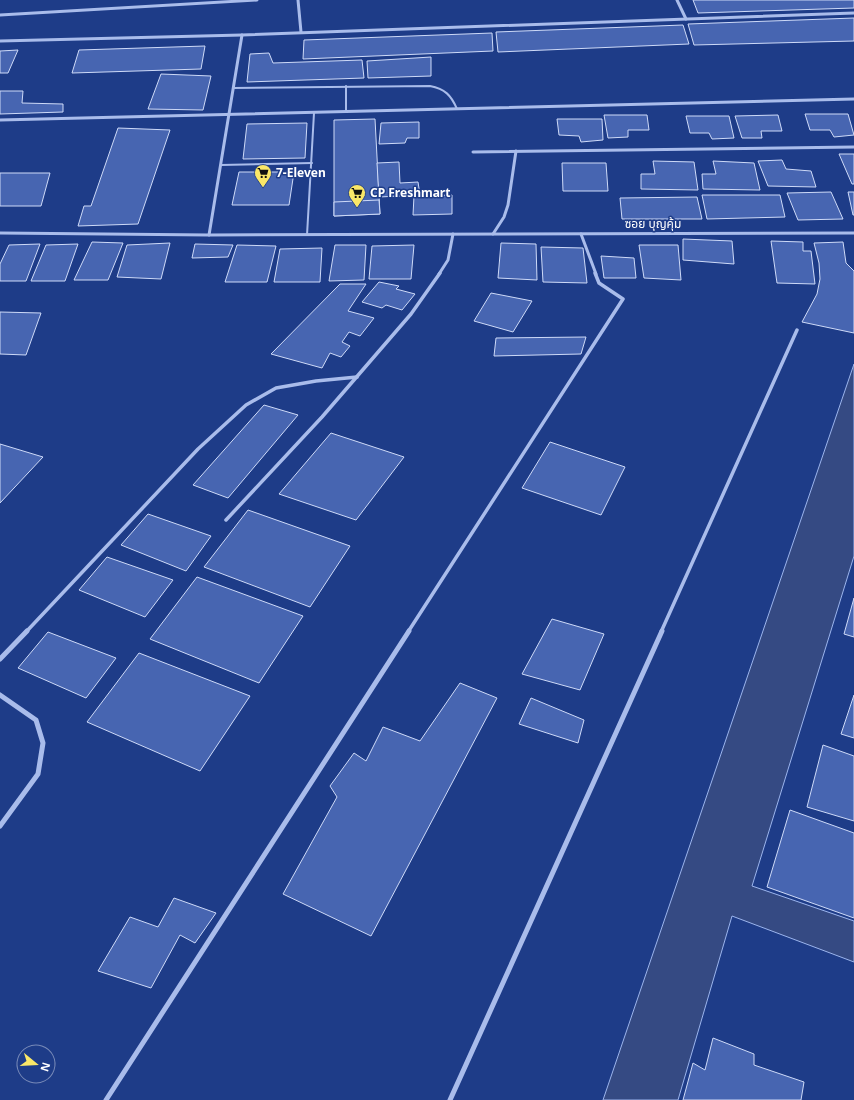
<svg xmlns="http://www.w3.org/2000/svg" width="854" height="1100" viewBox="0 0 854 1100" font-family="'Noto Sans','Noto Sans Thai',sans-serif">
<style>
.water{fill:#354a83;stroke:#9cb5ed}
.building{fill:#4765b1;stroke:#cedaf8}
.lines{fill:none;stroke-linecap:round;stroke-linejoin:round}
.lane{stroke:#a9bceb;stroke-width:2}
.street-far2{stroke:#a9bceb;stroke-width:3}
.street-far1{stroke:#a9bceb;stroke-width:3.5}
.street{stroke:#a9bceb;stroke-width:5}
.labels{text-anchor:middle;stroke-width:3;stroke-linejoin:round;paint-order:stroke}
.far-poi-label{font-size:12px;font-weight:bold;fill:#fff;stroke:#1e3c88;text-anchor:start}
.far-street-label{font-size:12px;fill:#fff;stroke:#1e3c88}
</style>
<rect width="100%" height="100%" fill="#1e3c88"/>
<polygon class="water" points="854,364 854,556 752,886 854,921 854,962 732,916 678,1100 603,1100"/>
<g class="building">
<polygon points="693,0 854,0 854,8 698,13"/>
<polygon points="854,18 854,41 694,45 688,24"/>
<polygon points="683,25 689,44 498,52 496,32"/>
<polygon points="492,33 493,51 303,59 304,40"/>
<polygon points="205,46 201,69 72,73 79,50"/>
<polygon points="18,50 8,73 0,73 0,51"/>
<polygon points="269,53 273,63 362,60 364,78 247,82 250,54"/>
<polygon points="431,57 431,76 368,78 367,61"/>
<polygon points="161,74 211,76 203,110 148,109"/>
<polygon points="0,91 23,91 22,103 63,104 63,112 0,114"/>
<polygon points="805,114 848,114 854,135 834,137 830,130 810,130"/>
<polygon points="604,115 647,115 649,130 628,130 628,137 608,138"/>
<polygon points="778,115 782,131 761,131 762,138 742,138 735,116"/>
<polygon points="686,116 729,116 734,138 712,139 709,133 690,133"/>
<polygon points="375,119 380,214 334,216 334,120"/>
<polygon points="557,119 602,119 603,140 581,142 579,136 559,135"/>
<polygon points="419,122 419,138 407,138 405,143 379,144 381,123"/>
<polygon points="307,123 305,158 243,159 247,124"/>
<polygon points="118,128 170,130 138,224 78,226 84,206 91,206"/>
<polygon points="839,154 854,154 854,184 852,184"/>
<polygon points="782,160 786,169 811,171 816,187 768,186 758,161"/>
<polygon points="653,161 694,162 698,190 641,189 641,174 655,174"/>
<polygon points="713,161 754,163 760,190 703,189 702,174 716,174"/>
<polygon points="399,162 400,183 418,182 420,195 379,197 377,163"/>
<polygon points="562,163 606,163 608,191 563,191"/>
<polygon points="239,172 294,172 289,205 232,205"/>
<polygon points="0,173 50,173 41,206 0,206"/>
<polygon points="831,192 843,219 798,220 787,193"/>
<polygon points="848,192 854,192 854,215 853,215"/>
<polygon points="452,195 452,214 413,215 414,196"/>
<polygon points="702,195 780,195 785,217 707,219"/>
<polygon points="697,197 702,219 622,219 620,198"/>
<polygon points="379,200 380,214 334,216 334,202"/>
<polygon points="683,239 732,241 734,264 683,260"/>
<polygon points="771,241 803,242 803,251 811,251 815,284 777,283"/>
<polygon points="92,242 123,243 108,280 74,280"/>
<polygon points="843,242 846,263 854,271 854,333 802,322 817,294 820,279 819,263 814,243"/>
<polygon points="170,243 161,279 117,277 127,245"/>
<polygon points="501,243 536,244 537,280 498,278"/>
<polygon points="40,244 26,281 0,281 0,264 9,245"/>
<polygon points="78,244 65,281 31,281 46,245"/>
<polygon points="195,244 233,245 228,257 192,258"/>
<polygon points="237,245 276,246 267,282 225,282"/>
<polygon points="335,245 366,245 364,280 329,281"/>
<polygon points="414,245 411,279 369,279 372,246"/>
<polygon points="639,245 678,245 681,280 644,278"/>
<polygon points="541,247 583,248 587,283 543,282"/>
<polygon points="322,248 320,282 274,282 280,249"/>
<polygon points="601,256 634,258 636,278 604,278"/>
<polygon points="379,282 399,286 396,289 415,294 402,310 386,305 382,308 362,302"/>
<polygon points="340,284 366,284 348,311 374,318 360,336 349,332 342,342 350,346 341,357 330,353 322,368 271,354"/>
<polygon points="491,293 532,301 513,332 474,321"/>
<polygon points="0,312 41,313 26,355 0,354"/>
<polygon points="586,337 581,354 494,356 496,338"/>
<polygon points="264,405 298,415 228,498 193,485"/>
<polygon points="331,433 404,457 356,520 279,494"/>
<polygon points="550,442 625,467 601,515 522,488"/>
<polygon points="0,444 43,457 0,503"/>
<polygon points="248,510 350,546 310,607 204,567"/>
<polygon points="148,514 211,536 186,571 121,545"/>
<polygon points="107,557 173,580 145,617 79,590"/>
<polygon points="197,577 303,616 259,683 150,639"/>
<polygon points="854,598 854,637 844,634"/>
<polygon points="552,619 604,634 580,690 522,674"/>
<polygon points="48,632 116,658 86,698 18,668"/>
<polygon points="139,653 250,696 200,771 87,722"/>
<polygon points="460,683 497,698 371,936 283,894 337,797 330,786 354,753 366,761 383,727 420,741"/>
<polygon points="854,695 854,738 841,734"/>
<polygon points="531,698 584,720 578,743 519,724"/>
<polygon points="823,745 854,756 854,821 807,807"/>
<polygon points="790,810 854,833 854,918 767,887"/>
<polygon points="174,898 216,913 195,943 180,935 151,988 98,971 130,917 158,927"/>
<polygon points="713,1038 754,1054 754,1065 804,1082 801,1100 683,1100 693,1063 705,1070"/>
</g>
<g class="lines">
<g class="lane">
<polyline points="346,86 346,112"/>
<path d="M233 88 430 86C445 89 451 95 457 109"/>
<polyline points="221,165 312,163"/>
<polyline points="307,235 314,113"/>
</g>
<g class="street-far2">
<polyline points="298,0 301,32"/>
<polyline points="677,0 686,19"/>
<polyline points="0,15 257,0"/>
<polyline points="0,41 242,35 854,13"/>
<polyline points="0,120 854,99"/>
<polyline points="473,152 854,147"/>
<polyline points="0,233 209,235 854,233"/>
<polyline points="493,234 504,217 508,205 516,151"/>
<polyline points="581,234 596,274"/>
<polyline points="209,235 242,35"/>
<polyline points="439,274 448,260 453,234"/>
</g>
<g class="street-far1">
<polyline points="226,520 322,417 411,314 440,273"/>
<polyline points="26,632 198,449 246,405 276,388 316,381 357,377"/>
<polyline points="408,632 623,299 599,283 595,273"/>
<polyline points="661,632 797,330"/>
</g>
<g class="street">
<polyline points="0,659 27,631"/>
<polyline points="0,695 36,720 43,743 38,774 0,826"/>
<polyline points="106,1100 409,631"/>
<polyline points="450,1100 662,631"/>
</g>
</g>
<defs>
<symbol id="supermarket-pin" viewBox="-11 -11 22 30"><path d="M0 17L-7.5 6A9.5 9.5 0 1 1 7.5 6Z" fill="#fae768" stroke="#1e3c88"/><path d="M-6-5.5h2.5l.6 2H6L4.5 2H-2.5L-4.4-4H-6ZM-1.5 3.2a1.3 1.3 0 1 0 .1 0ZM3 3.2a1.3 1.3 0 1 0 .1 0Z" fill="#111"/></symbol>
</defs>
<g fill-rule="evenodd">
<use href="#supermarket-pin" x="253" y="163" width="20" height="27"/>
<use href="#supermarket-pin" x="347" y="183" width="20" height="27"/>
</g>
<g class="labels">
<g class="far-poi-label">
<text x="276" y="177">7-Eleven</text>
<text x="370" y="197">CP Freshmart</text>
</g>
<g class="far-street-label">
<text x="653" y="228">ซอย บุญคุ้ม</text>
</g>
</g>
<g transform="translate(36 1064) rotate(108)"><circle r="19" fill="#1e3c88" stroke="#788ab8"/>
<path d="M0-3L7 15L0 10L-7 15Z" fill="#fae768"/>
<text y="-6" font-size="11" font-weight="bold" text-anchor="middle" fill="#ffffff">N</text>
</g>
</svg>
